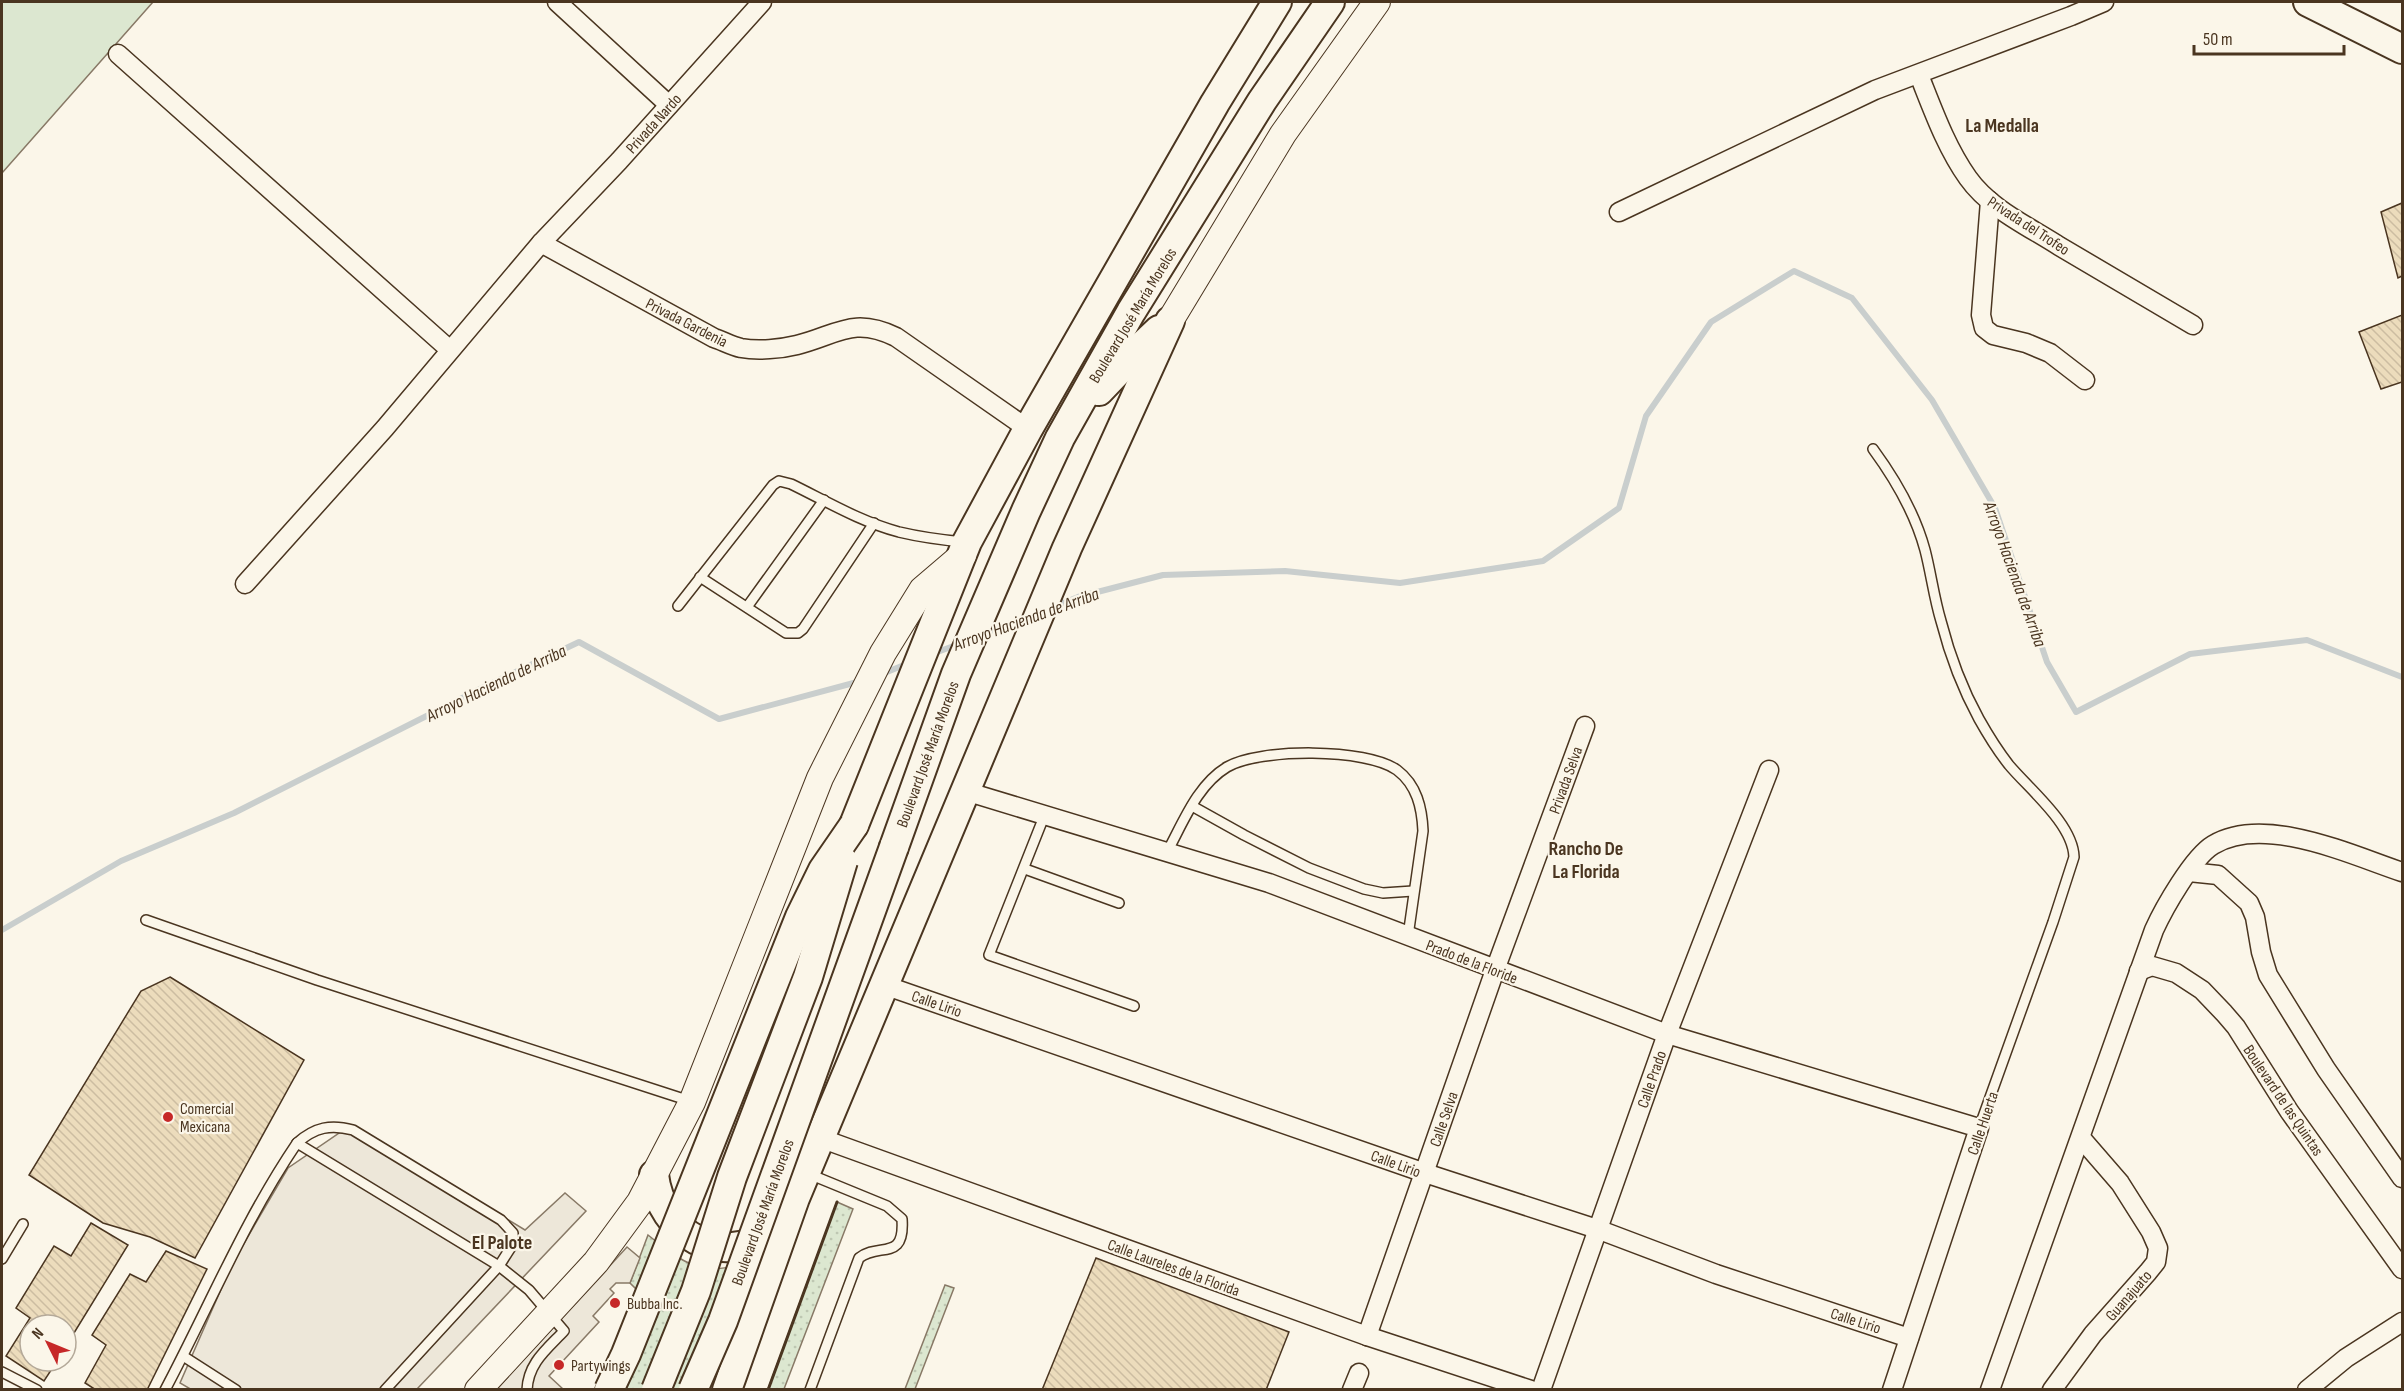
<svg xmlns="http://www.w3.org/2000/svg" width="2404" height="1391" viewBox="0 0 2404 1391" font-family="'Sofia Sans Condensed',sans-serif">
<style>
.grass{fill:url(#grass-dots);stroke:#887966;stroke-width:1.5}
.park{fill:#dce7d0;stroke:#887966;stroke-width:1.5}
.parking{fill:#ede7d9;stroke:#887966;stroke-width:1.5}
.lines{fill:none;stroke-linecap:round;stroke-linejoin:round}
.stream{stroke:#c9cecd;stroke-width:6}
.building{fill:url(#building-back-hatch);stroke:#4a3520;stroke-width:1.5}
.lane-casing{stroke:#4a3520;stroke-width:12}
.street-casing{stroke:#4a3520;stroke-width:21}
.secondary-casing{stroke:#4a3520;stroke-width:28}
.primary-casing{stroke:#4a3520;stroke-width:32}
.lane{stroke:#fbf6e9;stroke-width:9}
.street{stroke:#fbf6e9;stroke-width:18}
.secondary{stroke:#fbf6e9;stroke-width:26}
.primary{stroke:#fbf6e9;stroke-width:28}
.primary-bridge-casing{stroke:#4a3520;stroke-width:32;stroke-linecap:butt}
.primary-bridge{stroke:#fbf6e9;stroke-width:28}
.wall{stroke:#4a3520;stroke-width:3}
.poi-dot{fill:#c62828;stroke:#fbf6e9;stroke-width:2}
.labels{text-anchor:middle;stroke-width:4.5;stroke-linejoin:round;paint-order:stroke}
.street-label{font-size:16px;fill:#4a3520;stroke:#fbf6e9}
.poi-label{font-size:16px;fill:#4a3520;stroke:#fbf6e9;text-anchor:start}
.water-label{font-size:18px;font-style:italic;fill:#4a3520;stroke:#fbf6e9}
.quarter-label{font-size:20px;font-weight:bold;fill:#4a3520;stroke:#fbf6e9}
</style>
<defs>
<pattern id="grass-dots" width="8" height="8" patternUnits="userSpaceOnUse" patternTransform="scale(1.5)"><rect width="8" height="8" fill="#dce7d0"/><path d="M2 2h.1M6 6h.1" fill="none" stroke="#bec7b2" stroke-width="1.8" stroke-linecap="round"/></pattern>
<pattern id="building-back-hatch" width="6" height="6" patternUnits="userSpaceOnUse" patternTransform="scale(1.5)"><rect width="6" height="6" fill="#ecdcbc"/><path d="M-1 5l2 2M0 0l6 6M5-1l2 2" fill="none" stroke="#ccbda1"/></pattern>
</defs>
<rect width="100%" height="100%" fill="#fbf6e9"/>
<g class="grass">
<polygon points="837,1202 853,1209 784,1389 768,1389"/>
<path d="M648 1235C694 1272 705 1276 762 1259L714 1389 594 1390 638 1291 630 1283Z"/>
<polygon points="945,1285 954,1288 915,1389 905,1389"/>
</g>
<polygon class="park" points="2,2 153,2 2,173"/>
<g class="parking">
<polygon points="351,1125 525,1230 565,1193 586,1211 417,1389 192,1390 180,1383 233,1262 288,1168"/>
<polygon points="627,1247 640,1258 630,1283 616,1283 610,1289 614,1293 593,1316 599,1322 549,1376 563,1389 496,1390"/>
</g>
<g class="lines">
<g class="stream">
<polyline points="1053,607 1078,597 1163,575 1285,571 1400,583 1543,561 1619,508 1646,416 1711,322 1794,271 1852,298 1932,400 1995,508 2047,662 2076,712 2190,654 2307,640 2402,677"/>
<polyline points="983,634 1029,616"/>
<polyline points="932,654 959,644"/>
<polyline points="882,674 909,663"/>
<polyline points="2,930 121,861 234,813 484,687 579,642 719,719 861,681"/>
</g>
</g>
<g class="building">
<polygon points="2402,203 2402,276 2398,278 2381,212"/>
<polygon points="2402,315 2402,382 2381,389 2359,332"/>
<polygon points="170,977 304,1060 195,1258 150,1237 103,1223 29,1175 141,991"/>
<polygon points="91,1223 128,1245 66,1346 66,1325 30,1325 30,1361 57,1361 44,1381 6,1356 30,1318 16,1308 54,1246 71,1256"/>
<polygon points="166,1251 207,1269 147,1390 96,1390 85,1383 106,1345 92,1335 130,1274 146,1282"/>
<polygon points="1096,1258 1289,1332 1266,1390 1042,1390"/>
</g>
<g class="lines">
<defs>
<g id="lane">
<path d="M1873 449C1895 479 1915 513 1925 550 1931 573 1934 598 1941 621 1950 656 1962 688 1979 719 1988 735 1998 751 2009 765 2029 789 2073 824 2074 857L2053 922 1979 1128"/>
<polyline points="700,577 786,633 798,633 803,629 874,523"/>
<path d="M678 606 773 485 779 481 791 484C826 501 861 522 899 532 920 537 942 540 964 542"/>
<polyline points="747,607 824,500"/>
<polyline points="1192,806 1244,835 1309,868 1364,889 1383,893 1413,891"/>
<polyline points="1045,814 989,955 1134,1006"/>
<path d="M1167 852C1183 823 1197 785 1227 767 1259 748 1367 748 1397 770 1417 785 1422 808 1423 831L1408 936"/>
<polyline points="1025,869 1119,903"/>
<polyline points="146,920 317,980 690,1101"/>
<path d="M297 1143C315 1127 331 1124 353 1130L501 1220 513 1233V1244L499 1266 385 1390"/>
<path d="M809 1174 887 1206 902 1219C905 1262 879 1242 859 1258L810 1390"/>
<polyline points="2,1259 23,1224"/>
<polyline points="183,1356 236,1390"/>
<polyline points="2,1372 37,1390"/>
<path d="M165 1390C209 1307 244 1221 297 1143L499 1266 529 1290 564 1331C547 1349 528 1363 527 1390"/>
</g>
<g id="street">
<polyline points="557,2 669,105"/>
<polyline points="118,54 450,350"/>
<path d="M1919 75C1933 110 1946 147 1968 178 1990 209 2028 226 2059 246 2104 273 2149 299 2193 325"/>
<polyline points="1990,201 1981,315 1984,328 1993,335 2026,343 2050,353 2085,380"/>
<polyline points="1619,212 1875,90 2071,16 2104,2"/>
<path d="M541 243 714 338C723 341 732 346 741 348 758 351 781 349 797 345 837 335 853 316 896 337L1028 429"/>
<polyline points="245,584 385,428 541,243 619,161 762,2"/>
<polyline points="965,791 1269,883 1667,1034 1979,1128 1892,1390"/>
<polyline points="2189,872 2218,875 2249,903 2255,917 2261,952 2268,975 2326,1069 2402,1178"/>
<polyline points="2139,971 2152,966 2176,973 2202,990 2224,1013 2236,1027 2289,1111 2402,1269"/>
<polyline points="884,985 1425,1173 1597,1229 1716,1274 1909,1338"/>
<polyline points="820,1138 1367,1336 1531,1390"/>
<polyline points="1367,1336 1495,970 1585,726"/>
<polyline points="1352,1390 1359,1373"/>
<polyline points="1541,1390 1667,1034 1769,770"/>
<path d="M1990 1390 2154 930C2164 908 2193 857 2213 845 2264 814 2351 855 2402 872"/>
<polyline points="2052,1390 2093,1334 2148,1272 2156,1262 2158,1248 2151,1232 2120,1183 2081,1138"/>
<polyline points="2307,1390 2346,1358 2402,1322"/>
</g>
<g id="secondary">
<polyline points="1170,321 1283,134 1377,2"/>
<polyline points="478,1390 596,1262 640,1202 692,1102 820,778 883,653 922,590 963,555"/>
</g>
<g id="primary">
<polyline points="2308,2 2402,49"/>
<polyline points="1099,391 1141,347 1159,330"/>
<polyline points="854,825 967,542 1028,429 1215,103 1277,2"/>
<polyline points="894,847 956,674 1026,511 1060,438 1131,312 1262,101 1330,2"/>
<path d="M654 1175C661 1234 721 1270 771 1231"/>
<polyline points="727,1390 795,1198 1067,548 1170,321"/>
</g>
</defs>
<use href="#lane" class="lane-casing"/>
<use href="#street" class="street-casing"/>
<use href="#secondary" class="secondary-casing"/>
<use href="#primary" class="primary-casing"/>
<use href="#lane" class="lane"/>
<use href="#street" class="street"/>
<use href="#secondary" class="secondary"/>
<use href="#primary" class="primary"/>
<defs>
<g id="primary-bridge">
<polyline points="609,1390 626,1354 800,917 823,870 854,825"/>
<polyline points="656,1390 696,1291 732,1177 808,977 843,861"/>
<polyline points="693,1390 723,1321 894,847"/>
</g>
</defs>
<use href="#primary-bridge" class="primary-bridge-casing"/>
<use href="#primary-bridge" class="primary-bridge"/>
<polyline class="wall" points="768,1390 837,1202"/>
</g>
<g class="poi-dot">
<circle cx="168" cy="1117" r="6"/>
<circle cx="615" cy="1303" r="6"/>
<circle cx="559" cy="1365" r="6"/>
</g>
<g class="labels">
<g class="street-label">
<text transform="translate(653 123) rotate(-48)" y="6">Privada Nardo</text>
<text transform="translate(2029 225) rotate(33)" y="6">Privada del Trofeo</text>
<text transform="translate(1132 315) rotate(-59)" y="6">Boulevard José María Morelos</text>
<text transform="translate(687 322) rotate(27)" y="6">Privada Gardenia</text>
<text transform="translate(927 754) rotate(-70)" y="6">Boulevard José María Morelos</text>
<text transform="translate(1565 780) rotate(-70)" y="6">Privada Selva</text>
<text transform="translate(1472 961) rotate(21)" y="6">Prado de la Floride</text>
<text transform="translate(937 1003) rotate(19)" y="6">Calle Lirio</text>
<text transform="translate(1651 1079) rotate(-71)" y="6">Calle Prado</text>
<text transform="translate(2284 1100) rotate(56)" y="6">Boulevard de las Quintas</text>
<text transform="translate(1443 1119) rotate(-71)" y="6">Calle Selva</text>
<text transform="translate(1982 1123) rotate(-71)" y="6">Calle Huerta</text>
<text transform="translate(1396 1163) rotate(20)" y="6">Calle Lirio</text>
<text transform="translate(762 1212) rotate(-70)" y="6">Boulevard José María Morelos</text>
<text transform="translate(1174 1267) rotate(20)" y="6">Calle Laureles de la Florida</text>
<text transform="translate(2128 1295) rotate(-49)" y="6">Guanajuato</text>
<text transform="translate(1856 1320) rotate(18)" y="6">Calle Lirio</text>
</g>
<g class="poi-label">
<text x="180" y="1114">Comercial<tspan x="180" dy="18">Mexicana</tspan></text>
<text x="627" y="1309">Bubba Inc.</text>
<text x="571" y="1371">Partywings</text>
</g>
<g class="water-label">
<text transform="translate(2015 574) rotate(70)" y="6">Arroyo Hacienda de Arriba</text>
<text transform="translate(1026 619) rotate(-20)" y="6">Arroyo Hacienda de Arriba</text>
<text transform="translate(496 683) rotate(-26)" y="6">Arroyo Hacienda de Arriba</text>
</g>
<g class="quarter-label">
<text x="2002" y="132">La Medalla</text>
<text x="1586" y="855">Rancho De<tspan x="1586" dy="23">La Florida</tspan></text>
<text x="502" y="1249">El Palote</text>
</g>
</g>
<rect width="2404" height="1391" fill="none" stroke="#4a3520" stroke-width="6"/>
<g transform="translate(48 1343) rotate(313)"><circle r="28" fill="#fbf6e9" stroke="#b4a999" stroke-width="1.5"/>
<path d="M0-4.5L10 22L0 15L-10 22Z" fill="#c62828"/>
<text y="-9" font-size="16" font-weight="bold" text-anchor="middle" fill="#4a3520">N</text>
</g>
<path d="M2194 45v9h150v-9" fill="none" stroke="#4a3520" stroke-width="3"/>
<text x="2203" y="45" font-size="18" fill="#4a3520" stroke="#fbf6e9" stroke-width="4.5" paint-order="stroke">50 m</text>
</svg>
